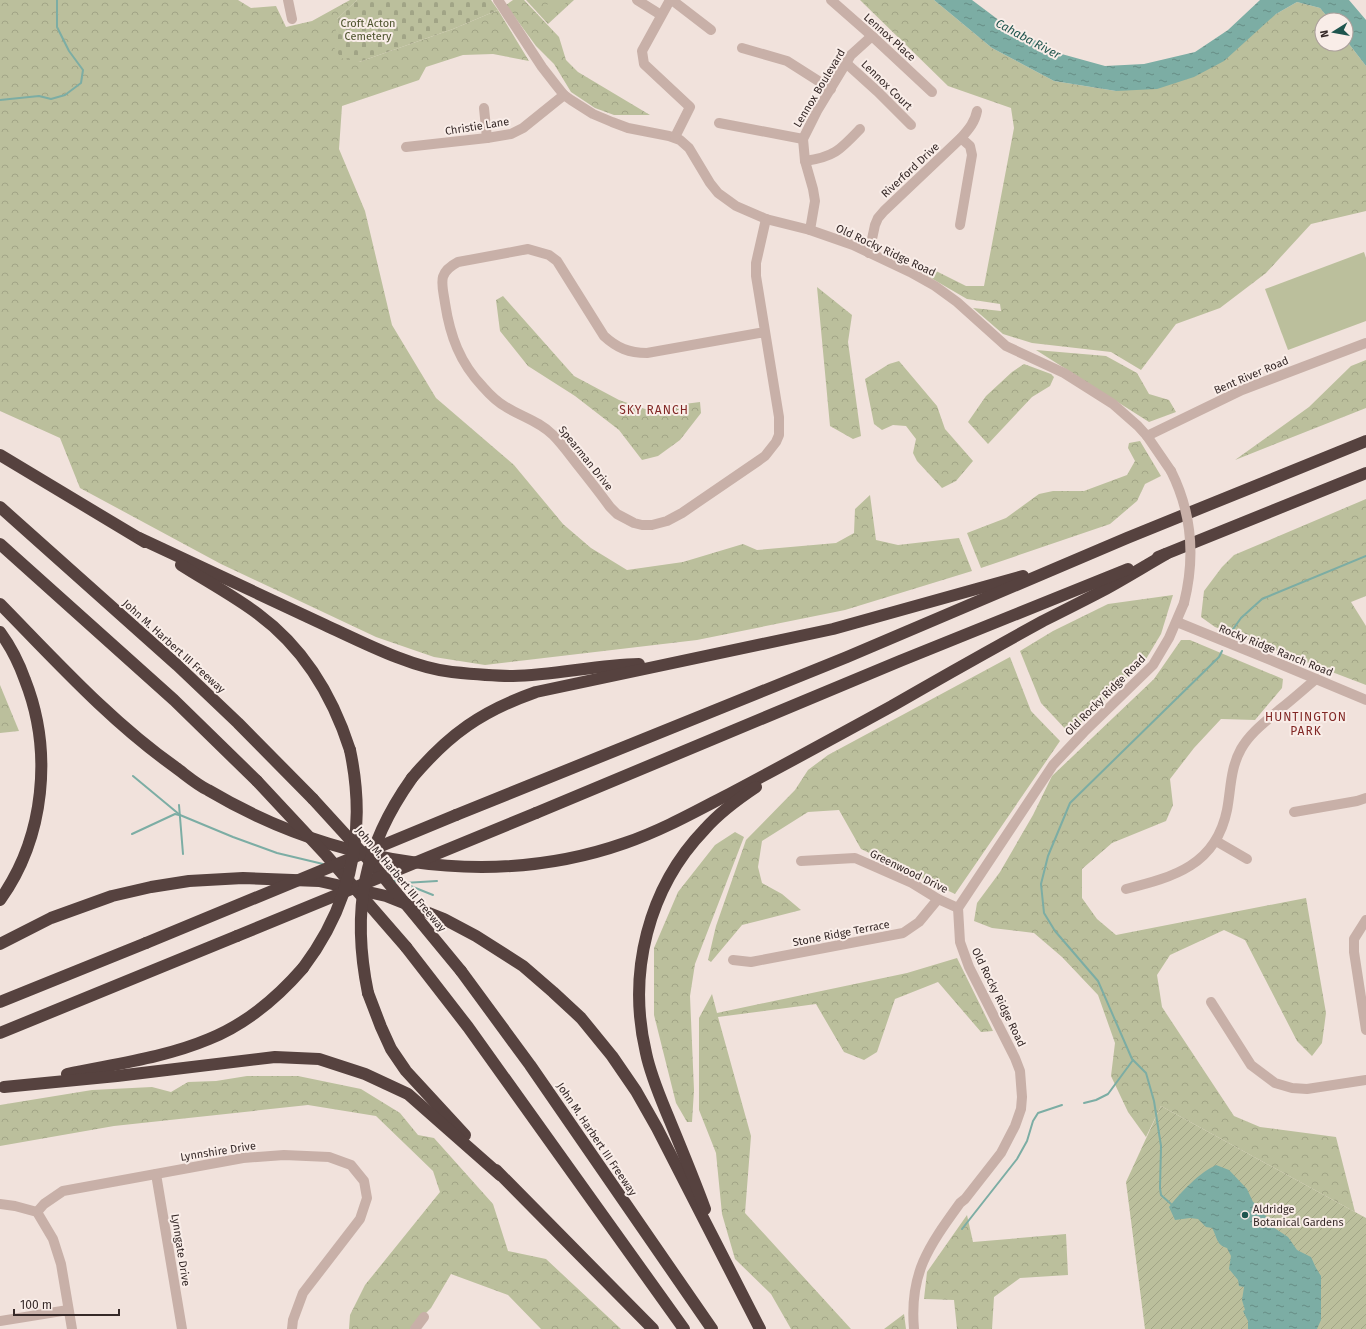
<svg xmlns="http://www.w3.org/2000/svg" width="1366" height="1329" viewBox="0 0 1366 1329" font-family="'Fira Sans',sans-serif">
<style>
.forest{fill:url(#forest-crowns)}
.cemetery{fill:url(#cemetery-stones)}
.garden{fill:url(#garden-furrows)}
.pitch{fill:#bbbf9c}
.water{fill:url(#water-ripples)}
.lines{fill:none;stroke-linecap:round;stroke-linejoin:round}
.stream{stroke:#7cada4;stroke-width:2}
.minor{stroke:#c8b0a8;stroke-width:10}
.highway{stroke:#56423f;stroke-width:12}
.minor-bridge{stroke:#c8b0a8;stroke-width:10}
.highway-bridge{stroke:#56423f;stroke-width:12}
.poi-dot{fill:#1f554e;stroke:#f9ede8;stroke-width:1.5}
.labels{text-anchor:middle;stroke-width:4;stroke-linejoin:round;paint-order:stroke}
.park-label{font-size:11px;fill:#4d532d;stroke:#f9ede8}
.street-label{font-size:11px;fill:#362928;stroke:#f9ede8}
.poi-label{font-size:11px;fill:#362928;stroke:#f9ede8;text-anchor:start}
.water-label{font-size:12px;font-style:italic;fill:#1f554e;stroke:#f9ede8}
.neighbourhood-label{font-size:12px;letter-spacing:1px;fill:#812724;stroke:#f9ede8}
</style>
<defs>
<pattern id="forest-crowns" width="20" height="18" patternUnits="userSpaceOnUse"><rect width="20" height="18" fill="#bbbf9c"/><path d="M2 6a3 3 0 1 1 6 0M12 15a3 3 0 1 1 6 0" fill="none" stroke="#a1a486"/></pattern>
<pattern id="cemetery-stones" width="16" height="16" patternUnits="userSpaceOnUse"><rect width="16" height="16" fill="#bbbf9c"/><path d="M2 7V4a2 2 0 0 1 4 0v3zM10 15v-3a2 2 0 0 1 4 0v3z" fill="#a1a486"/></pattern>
<pattern id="garden-furrows" width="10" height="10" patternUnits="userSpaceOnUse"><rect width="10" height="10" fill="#bbbf9c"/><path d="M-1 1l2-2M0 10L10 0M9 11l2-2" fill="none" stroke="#a1a486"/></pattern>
<pattern id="water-ripples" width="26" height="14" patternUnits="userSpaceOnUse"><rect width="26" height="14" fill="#7cada4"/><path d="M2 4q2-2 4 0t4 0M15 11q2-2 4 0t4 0" fill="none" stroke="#668d86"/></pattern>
</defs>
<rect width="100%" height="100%" fill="#f1e2dc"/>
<g class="forest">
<polygon points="0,0 238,0 251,8 276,6 286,27 312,21 350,0 357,0 337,19 359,62 453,29 498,10 529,61 493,54 463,55 426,67 419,80 342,106 339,149 365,211 392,325 436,398 514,465 563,524 591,548 627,570 683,562 743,544 757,550 836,543 854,533 855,509 870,495 876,540 898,545 959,538 972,571 845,610 697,640 485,665 434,657 376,637 221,564 80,488 60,438 0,411"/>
<polygon points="513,0 524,0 559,37 566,60 578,72 650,115 614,115 595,108 571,92 554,64 536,46 506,5"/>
<polygon points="526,0 574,0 548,24"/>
<polygon points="860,0 934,0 992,48 1054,81 1116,91 1276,14 1297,2 1320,8 1330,20 1322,20 1322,44 1346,44 1346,40 1366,66 1366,211 1311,224 1266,273 1220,308 1176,324 1141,370 1111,352 1032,343 1003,334 973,308 1001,311 1000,304 967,299 912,267 914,260 966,286 984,286 1014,128 1011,108 948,86"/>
<polygon points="817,287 852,315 848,342 861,436 853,439 830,426"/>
<polygon points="503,296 574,376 619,400 645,409 700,402 701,413 680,440 658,456 642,460 619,430 575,396 528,366 500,331 496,300"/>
<polygon points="1036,350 1106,356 1137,373 1149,394 1169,400 1176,412 1149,422"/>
<polygon points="1366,360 1366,408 1235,460 1309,407 1351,366"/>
<polygon points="899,361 937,406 945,429 973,461 956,481 942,488 917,461 913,453 916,439 906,426 893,425 882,430 874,424 865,379 889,364"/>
<polygon points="1024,364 1051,374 1054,377 1050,386 1032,397 988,444 968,422 986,396 1012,372"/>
<polygon points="1140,441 1161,476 1145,484 1137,501 1110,524 981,568 967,533 1006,518 1039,494 1053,491 1084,491 1127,475 1135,461 1128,448 1129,443"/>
<polygon points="1366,499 1366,596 1351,602 1366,626 1366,685 1215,627 1201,617 1204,591 1222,567 1234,555"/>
<polygon points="1173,595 1161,634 1146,659 1070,734 1041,703 1020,651 1053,631 1108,604"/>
<polygon points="1181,640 1190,640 1283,679 1282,688 1255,720 1221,719 1194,748 1170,779 1173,805 1166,821 1112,843 1082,869 1082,898 1097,919 1116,935 1306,898 1326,1013 1322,1043 1312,1056 1297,1041 1245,940 1224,930 1170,955 1157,975 1162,1007 1234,1116 1260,1127 1336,1137 1355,1212 1161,1106 1146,1137 1128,1112 1111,1076 1115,1043 1098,995 1062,957 1034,933 992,928 974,921 977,903 1000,872 1033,815 1052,776 1154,679"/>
<polygon points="1010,657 1031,711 1060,741 955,894 861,849 839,810 808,812 762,841 758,867 762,883 782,894 801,910 742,925 711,962 708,960 716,926 746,840 795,790 808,770 828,755"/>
<polygon points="0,685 19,731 0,733"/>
<polygon points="735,832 744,837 695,964 690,996 694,1090 692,1122 687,1122 676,1103 654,1015 654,948 678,892 715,845"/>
<polygon points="957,958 993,1031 981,1032 938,982 895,999 877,1052 864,1060 844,1052 816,1004 718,1017 751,1136 745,1213 851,1329 791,1329 771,1294 735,1259 722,1214 716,1153 699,1110 699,1018 712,994 717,1013 907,973"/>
<polygon points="247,1076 298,1076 361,1089 400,1113 418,1135 434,1138 493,1204 508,1251 546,1259 621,1329 541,1329 508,1295 451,1274 431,1308 410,1329 349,1329 350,1315 365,1285 440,1192 433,1171 376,1116 308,1105 114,1126 0,1146 0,1105 92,1090 152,1087 171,1092 188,1082 216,1081"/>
<polygon points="967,1215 973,1242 1066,1234 1068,1275 1020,1278 994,1297 992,1329 957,1329 954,1300 924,1299 927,1272"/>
<polygon points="904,1314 906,1329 883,1329 884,1329"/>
</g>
<polygon class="cemetery" points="357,0 491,0 498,10 453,29 359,62 341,58 334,47 337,19"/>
<polygon class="garden" points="1161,1106 1366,1218 1366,1329 1145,1329 1126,1182"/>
<g class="pitch">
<polygon points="552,0 569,0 552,16 544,8"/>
<polygon points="1364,252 1366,258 1366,321 1288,350 1265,289"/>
</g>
<g class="water">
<polygon points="934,0 972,0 1000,21 1058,53 1105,66 1144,64 1195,52 1228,30 1260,0 1349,0 1366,20 1366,66 1346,40 1346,20 1330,20 1320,8 1297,2 1276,14 1224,61 1194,77 1157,89 1116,91 1054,81 992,48"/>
<path d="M1216 1165 1229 1170 1247 1189 1253 1202 1259 1206 1273 1227 1288 1237 1297 1250 1311 1257 1316 1268 1321 1276V1320L1317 1329H1248V1321L1243 1311 1245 1310 1242 1300 1244 1287 1239 1286 1238 1280 1229 1269 1231 1256 1227 1248C1216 1245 1217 1236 1212 1228L1206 1227 1198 1219 1190 1218 1175 1220 1169 1207C1181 1192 1199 1173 1216 1165Z"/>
</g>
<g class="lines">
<g class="stream">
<polyline points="0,100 39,96 51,99 65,95 81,83 83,70 69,51 57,27 57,0"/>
<polyline points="1231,632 1241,618 1262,599 1366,556"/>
<polyline points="133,776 180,815 233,837 277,853 323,864"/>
<polyline points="179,805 183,854"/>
<polyline points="132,834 175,814 179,815"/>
<polyline points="394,881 403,883 433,895"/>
<polyline points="404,883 437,881"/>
<polyline points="1084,1103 1096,1100 1108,1094 1133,1060"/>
<polyline points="1171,1204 1161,1195 1160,1188 1161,1146 1154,1101 1146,1073 1132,1059 1098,981 1055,931 1044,913 1041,884 1048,856 1070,803 1219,657 1222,651"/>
<polyline points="962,1229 1017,1159 1027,1141 1033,1121 1038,1113 1062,1105"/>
</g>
<g class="minor">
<polyline points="288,0 292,19"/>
<polyline points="498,0 542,67 556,85 564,95 571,100 593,114 612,122 628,128 669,136 680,140 689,148 710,183 718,193 736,206 766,219 810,230 853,245 910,272 935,286 957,302 1006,346 1064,373 1113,404 1138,426 1147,436 1171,471"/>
<polyline points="637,0 661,15"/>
<polyline points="670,0 642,51 644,64 690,107 675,137"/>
<polyline points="672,0 711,30"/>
<polyline points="831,0 872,36 932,92"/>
<polyline points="742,48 787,61 831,89"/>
<polyline points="846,63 878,92 911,125"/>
<polyline points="484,108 487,138"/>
<polyline points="719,123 803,139"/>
<polyline points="406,147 487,138 511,134 523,128 564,95"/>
<path d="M805 161C834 157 840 150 860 129"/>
<polyline points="960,225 972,155 970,146 961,138"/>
<polyline points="810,230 815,201 813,189 805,161 803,139 817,111 851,55 872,36"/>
<path d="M869 253 875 225 878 218 884 211 961 138C969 129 975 122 977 111"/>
<path d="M765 332 647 353C629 353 617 348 604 336L557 261 549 255 528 249 458 262C437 273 442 283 445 303 450 336 460 363 483 387 490 395 497 402 506 407 522 417 539 421 553 435 562 444 569 454 576 463 588 478 599 492 610 507L617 514 634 523 642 525H652L667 521 682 513 758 461 765 456 776 442 779 435V417L756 276V263L766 219"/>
<polyline points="1147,436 1242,390 1366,343"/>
<polyline points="1177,622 1285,666 1366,700"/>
<polyline points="1294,812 1357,801 1366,798"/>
<polyline points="1216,841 1247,859"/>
<polyline points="801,861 855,858 912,883 938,899 958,908"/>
<path d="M1126 889C1174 877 1216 865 1227 810 1231 789 1230 769 1241 749 1250 733 1265 722 1279 710 1292 700 1304 689 1316 679"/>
<polyline points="1366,920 1354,939 1354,952 1366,1030"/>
<polyline points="733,960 751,962 903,933 919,922 938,899"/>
<polyline points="1211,1002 1251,1065 1275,1083 1292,1088 1307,1089 1366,1080"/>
<polyline points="156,1174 182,1329"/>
<polyline points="0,1204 15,1206 37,1212 53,1239 61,1264 72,1329"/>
<polyline points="37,1212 44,1204 63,1191 243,1158 284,1155 329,1157 351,1165 364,1181 367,1198 360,1219 303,1293 293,1320 292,1329"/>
<polyline points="0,1321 68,1310"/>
<polyline points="415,1329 424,1317"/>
<path d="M914 1329C909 1273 929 1246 960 1203L965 1199 1001 1153 1015 1126 1021 1109 1022 1097 1020 1071 1015 1058 969 967 960 942 958 908 1053 765 1084 732 1153 665 1169 638 1184 603"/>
</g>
<g class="highway">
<polyline points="0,455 145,542"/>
<polyline points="0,507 177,665 238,723 313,799"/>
<path d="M139 538C201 567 263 596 325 625 362 642 412 668 452 672 472 674 493 676 513 676 555 675 597 665 639 664"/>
<polyline points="0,544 174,700 257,781"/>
<polyline points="1158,557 1366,473"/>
<path d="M181 565C206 581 234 596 258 614 304 648 333 697 350 750"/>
<path d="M0 604C56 661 110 721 175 767 186 775 196 784 208 790 331 863 488 891 625 843 663 830 698 810 733 792 786 764 839 735 892 706 942 677 992 649 1043 621 1063 611 1083 601 1102 591 1124 579 1145 566 1166 554"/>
<path d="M0 632C11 647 19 663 25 680 53 751 45 837 0 900"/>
<path d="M412 778C449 734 482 711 536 692L833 629 1023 576"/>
<polyline points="536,813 900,661 1128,569"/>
<polyline points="456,815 847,657 1127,538 1366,441"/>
<polyline points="0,944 51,918 112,896 151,887 189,881 243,878 319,881 386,896 444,919 476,936 523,966 553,992 581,1018 612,1056 636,1091 657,1128 760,1329"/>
<polyline points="406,947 468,1027 684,1329"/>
<polyline points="461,971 530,1065 712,1329"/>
<polyline points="368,993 381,1027 391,1049 406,1071 465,1135"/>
<polyline points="0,1002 146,943"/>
<polyline points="0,1033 237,936"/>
<path d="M67 1074C114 1064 164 1058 209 1039 246 1024 277 998 303 968"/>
<polyline points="4,1087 117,1076 275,1057 319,1059 365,1074 408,1094 500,1175"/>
<polyline points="496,1170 653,1329"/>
<path d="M705 1209C694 1179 682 1150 670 1121 661 1099 651 1077 646 1053 627 973 648 888 705 829 720 812 738 799 756 787"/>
</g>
<path class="minor-bridge" d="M1171 471C1192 513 1195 559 1184 603"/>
<g class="highway-bridge">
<polyline points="257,781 326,855 406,947"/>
<polyline points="313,799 376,868 461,971"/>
<polyline points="237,936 536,813"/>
<polyline points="146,943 456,815"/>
<path d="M303 968C352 903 367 830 350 750"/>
<path d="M368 993C351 910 363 847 412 778"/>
</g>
</g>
<circle class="poi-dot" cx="1245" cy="1215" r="4"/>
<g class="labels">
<g class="park-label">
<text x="368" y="27">Croft Acton<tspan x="368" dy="13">Cemetery</tspan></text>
</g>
<g class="street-label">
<text transform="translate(890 37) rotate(42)" y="4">Lennox Place</text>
<text transform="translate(887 85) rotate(44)" y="4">Lennox Court</text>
<text transform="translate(819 88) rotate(-59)" y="4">Lennox Boulevard</text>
<text transform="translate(477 126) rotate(-9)" y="4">Christie Lane</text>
<text transform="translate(910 170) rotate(-43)" y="4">Riverford Drive</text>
<text transform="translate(886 250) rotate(25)" y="4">Old Rocky Ridge Road</text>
<text transform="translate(1251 375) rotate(-23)" y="4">Bent River Road</text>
<text transform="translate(586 458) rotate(51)" y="4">Spearman Drive</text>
<text transform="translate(174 646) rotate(42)" y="4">John M. Harbert III Freeway</text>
<text transform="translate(1276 650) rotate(22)" y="4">Rocky Ridge Ranch Road</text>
<text transform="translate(1105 695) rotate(-45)" y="4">Old Rocky Ridge Road</text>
<text transform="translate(909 871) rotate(26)" y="4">Greenwood Drive</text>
<text transform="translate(401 879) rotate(50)" y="4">John M. Harbert III Freeway</text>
<text transform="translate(841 933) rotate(-11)" y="4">Stone Ridge Terrace</text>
<text transform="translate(999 997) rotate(64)" y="4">Old Rocky Ridge Road</text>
<text transform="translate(597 1139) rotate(56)" y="4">John M. Harbert III Freeway</text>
<text transform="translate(218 1151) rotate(-9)" y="4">Lynnshire Drive</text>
<text transform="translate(181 1250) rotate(81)" y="4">Lynngate Drive</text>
</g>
<g class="poi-label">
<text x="1253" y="1213">Aldridge<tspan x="1253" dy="13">Botanical Gardens</tspan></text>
</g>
<g class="water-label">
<text transform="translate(1028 39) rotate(28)" y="4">Cahaba River</text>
</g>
<g class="neighbourhood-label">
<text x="654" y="414">SKY RANCH</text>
<text x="1306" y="721">HUNTINGTON<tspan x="1306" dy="14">PARK</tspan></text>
</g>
</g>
<g transform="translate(1334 32) rotate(259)"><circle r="19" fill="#f9ede8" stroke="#ab9f9b"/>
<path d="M0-3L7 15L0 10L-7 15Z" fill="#1f554e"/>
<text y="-6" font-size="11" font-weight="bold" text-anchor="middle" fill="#362928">N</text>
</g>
<path d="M14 1309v6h105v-6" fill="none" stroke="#362928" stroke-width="2"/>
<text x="20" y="1309" font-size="12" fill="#362928" stroke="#f9ede8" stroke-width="3" paint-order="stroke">100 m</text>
</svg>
